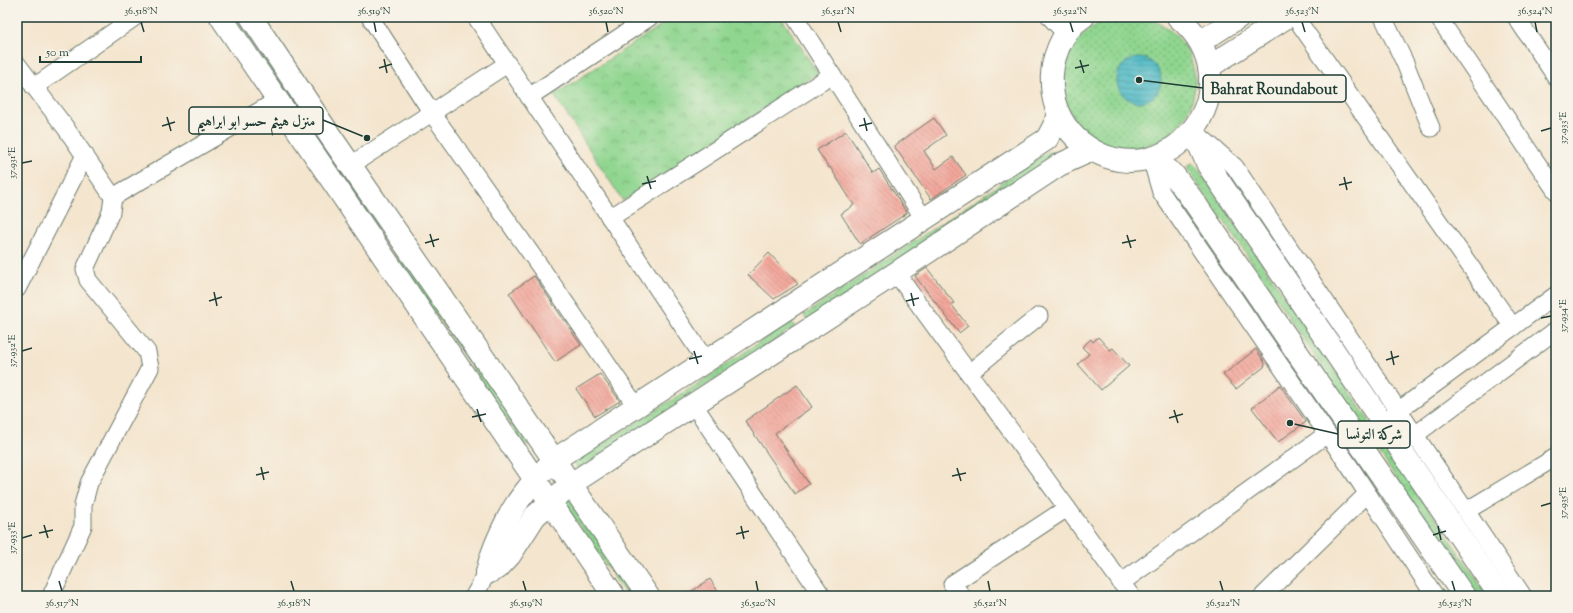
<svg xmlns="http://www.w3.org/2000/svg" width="1573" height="613" viewBox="0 0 1573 613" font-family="'Sorts Mill Goudy',Amiri,serif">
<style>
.grass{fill:url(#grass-dots);stroke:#588a62}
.park{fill:url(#park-crowns);stroke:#588a62}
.water{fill:url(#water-rules);stroke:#347a7c}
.building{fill:url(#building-back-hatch)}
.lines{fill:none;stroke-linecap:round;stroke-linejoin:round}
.minor-casing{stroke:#6a786a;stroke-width:19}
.major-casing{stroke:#6a786a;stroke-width:24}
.minor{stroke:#fff;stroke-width:17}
.major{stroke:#fff;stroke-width:22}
.ticks{fill:none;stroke:#1f3d34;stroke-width:1.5}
.leader{fill:none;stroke:#1f3d34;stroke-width:1.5}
.callout-dot{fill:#1f3d34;stroke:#f7f3e8;stroke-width:1.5}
.callout{fill:#f7f3e8;stroke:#1f3d34;stroke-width:1.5}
.callout-label{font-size:15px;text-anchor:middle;font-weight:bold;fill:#1f3d34}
.neatline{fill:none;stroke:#1f3d34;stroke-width:1.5}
.ticks-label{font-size:10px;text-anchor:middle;fill:#1f3d34}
</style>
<defs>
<pattern id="grass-dots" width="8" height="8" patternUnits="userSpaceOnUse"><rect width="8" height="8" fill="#90d690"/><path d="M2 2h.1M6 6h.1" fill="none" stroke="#75af76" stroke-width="1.8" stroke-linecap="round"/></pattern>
<pattern id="park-crowns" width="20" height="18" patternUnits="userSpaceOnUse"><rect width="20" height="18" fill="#90d690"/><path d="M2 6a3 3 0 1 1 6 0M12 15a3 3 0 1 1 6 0" fill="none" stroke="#75af76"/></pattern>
<pattern id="water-rules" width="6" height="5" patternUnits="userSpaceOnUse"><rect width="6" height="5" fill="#4ab8c4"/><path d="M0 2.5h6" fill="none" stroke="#3d97a0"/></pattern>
<pattern id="building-back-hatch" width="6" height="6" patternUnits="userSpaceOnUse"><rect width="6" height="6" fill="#f3a79c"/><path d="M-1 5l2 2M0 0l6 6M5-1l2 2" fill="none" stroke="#c48980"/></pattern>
</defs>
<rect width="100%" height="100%" fill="#f7f3e8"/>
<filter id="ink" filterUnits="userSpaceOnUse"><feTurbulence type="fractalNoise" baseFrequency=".025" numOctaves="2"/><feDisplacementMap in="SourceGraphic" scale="8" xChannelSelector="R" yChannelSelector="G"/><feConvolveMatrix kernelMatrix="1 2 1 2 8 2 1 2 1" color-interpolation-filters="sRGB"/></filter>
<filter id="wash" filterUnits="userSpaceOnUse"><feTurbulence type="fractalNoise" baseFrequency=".012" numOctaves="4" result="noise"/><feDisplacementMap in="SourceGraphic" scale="16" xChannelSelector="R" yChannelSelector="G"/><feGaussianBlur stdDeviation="0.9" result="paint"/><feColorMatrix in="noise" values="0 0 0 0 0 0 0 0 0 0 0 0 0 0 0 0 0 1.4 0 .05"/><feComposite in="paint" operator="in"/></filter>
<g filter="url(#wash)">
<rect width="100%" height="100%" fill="#f4e5ce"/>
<g class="grass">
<circle cx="1129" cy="82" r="66"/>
<polygon points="233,17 243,17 530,440 529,445 524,444"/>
<polygon points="1048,152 1056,152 1050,162 808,323 804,315"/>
<polygon points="1192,163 1197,167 1488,596 1475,596 1235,237 1189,172 1187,167 1189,164"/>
<polygon points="791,321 795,327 579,469 573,462 699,383"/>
<polygon points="569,495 638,596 627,596 562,500"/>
</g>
<polygon class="park" points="674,17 781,17 818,73 623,201 554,95"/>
<circle class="water" cx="1139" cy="80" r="22"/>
<g id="blocks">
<g class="building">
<polygon points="934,118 946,135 924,151 936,169 953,157 966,175 931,199 894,146"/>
<polygon points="846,131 873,173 879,169 907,213 860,244 841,214 854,205 830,167 829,168 817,150"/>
<polygon points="769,253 798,284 774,299 748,275"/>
<polygon points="927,268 954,303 951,304 968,326 959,333 915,276"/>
<polygon points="534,276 581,345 555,362 509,293"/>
<polygon points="1098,337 1110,350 1113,348 1129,366 1101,390 1078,364 1089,354 1082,347 1091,339 1093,342"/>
<polygon points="1256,349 1265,363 1264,367 1236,389 1223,375"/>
<polygon points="600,374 620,401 595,416 576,389"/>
<polygon points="797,385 812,407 775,433 809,484 795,494 745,421"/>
<polygon points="1280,385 1306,422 1278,442 1252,408"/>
<polygon points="710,579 721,596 685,596"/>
</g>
</g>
</g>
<g filter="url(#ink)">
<use href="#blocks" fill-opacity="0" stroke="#6a786a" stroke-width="1"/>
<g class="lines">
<defs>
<g id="minor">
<polyline points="370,17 432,113 553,285 636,406"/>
<polyline points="476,17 706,361"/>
<polyline points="795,17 924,219"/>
<polyline points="1050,17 1066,34"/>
<polyline points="1295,17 1513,327"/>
<polyline points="1383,17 1405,63 1431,128"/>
<polyline points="1438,17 1556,191"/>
<polyline points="1516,17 1556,77"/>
<polyline points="17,64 65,127 113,197 111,212 85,269 88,280 147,352 150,368 89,483 83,505 83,526 51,596"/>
<polyline points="34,87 135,17"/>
<polyline points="529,97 650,17"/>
<polyline points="1196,133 1235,167 1523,596"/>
<polyline points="1151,158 1161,192 1350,467 1435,596"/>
<polyline points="351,165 507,64"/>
<polyline points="113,197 278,100"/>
<polyline points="610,218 832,75"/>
<polyline points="896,273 1131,596"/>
<polyline points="17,289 85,155"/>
<polyline points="969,373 1039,316"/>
<polyline points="694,405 822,596"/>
<polyline points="1390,417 1556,295"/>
<polyline points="1407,441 1556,330"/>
<polyline points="1466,511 1556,457"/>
<polyline points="1121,583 1327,434"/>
<polyline points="474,596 487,573"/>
<polyline points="962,596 952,584 1067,508"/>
<polyline points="1263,596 1367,494"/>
</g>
<g id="major">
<polyline points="221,17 614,596"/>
<polyline points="251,17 331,137 648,596"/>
<path d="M1083 17C1061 31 1050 61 1052 86 1053 108 1064 129 1082 143 1164 206 1262 87 1178 17"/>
<polyline points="1200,42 1239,17"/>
<polyline points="1209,67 1287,17"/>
<polyline points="1193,131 1208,165 1500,596"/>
<polyline points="1151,158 1173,174 1192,199 1464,596"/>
<path d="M487 573C491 550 510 510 525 492 534 480 544 470 554 460L1047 139 1059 116"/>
<polyline points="487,573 498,568 510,555 535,516 571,484 896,273 1059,165 1092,150"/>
</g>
</defs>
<use href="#minor" class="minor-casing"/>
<use href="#major" class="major-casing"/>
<use href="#minor" class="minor"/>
<use href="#major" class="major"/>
</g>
</g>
<path class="ticks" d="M141 22 144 32M374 22 376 32M606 22 608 32M838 22 841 32M1070 22 1073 32M1302 22 1305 32M1535 22 1537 32M384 59 387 73M1080 60 1084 73M379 68 392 64M1075 68 1089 65M167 117 171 131M864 118 867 131M162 126 175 122M859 126 872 123M1541 131 1551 128M22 163 32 161M647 176 651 189M1344 177 1347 190M642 184 656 181M1339 185 1352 182M430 234 434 247M1127 235 1131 248M425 243 439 239M1122 243 1136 240M214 292 217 306M911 293 914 306M209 301 222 297M906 301 919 298M1541 318 1551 316M22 351 32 348M694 351 698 364M1391 351 1394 365M689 359 702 356M1386 360 1399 356M477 409 481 422M1174 410 1178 423M472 417 486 414M1169 418 1183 414M261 467 264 480M957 468 961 481M256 475 269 472M952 476 966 473M1541 506 1551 503M44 525 48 538M741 526 744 539M1438 526 1441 540M39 533 53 530M736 534 749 531M1433 535 1446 531M22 538 32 535M59 581 62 591M291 581 294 591M523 581 526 591M756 581 758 591M988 581 990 591M1220 581 1223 591M1452 581 1455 591"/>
<path class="leader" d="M1139 80L1203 88M367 138L323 120M1290 423L1338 434"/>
<g class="callout-dot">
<circle cx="1139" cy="80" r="4"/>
<circle cx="367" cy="138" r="4"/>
<circle cx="1290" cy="423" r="4"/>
</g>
<g class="callout">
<rect x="1203" y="75" width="143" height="27" rx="4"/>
<rect x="189" y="107" width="134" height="27" rx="4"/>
<rect x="1338" y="421" width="72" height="27" rx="4"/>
</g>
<g class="callout-label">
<text x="1274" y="94">Bahrat Roundabout</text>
<text x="256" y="126">منزل هيثم حسو ابو ابراهيم</text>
<text x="1374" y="439">شركة التونسا</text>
</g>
<rect width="1573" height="613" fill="none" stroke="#f7f3e8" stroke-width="44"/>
<path d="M40 56v6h101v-6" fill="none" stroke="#1f3d34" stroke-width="2"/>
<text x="46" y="56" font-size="12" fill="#1f3d34" stroke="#f7f3e8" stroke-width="3" paint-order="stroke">50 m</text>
<rect x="22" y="22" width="1529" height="569" class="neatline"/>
<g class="ticks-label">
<text x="141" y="14">36.518°N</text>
<text x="374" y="14">36.519°N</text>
<text x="606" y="14">36.520°N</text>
<text x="838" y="14">36.521°N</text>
<text x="1070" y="14">36.522°N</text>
<text x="1302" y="14">36.523°N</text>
<text x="1535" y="14">36.524°N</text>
<text transform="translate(1562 128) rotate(-90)" y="4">37.933°E</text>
<text transform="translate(11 163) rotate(-90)" y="4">37.931°E</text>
<text transform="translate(1562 316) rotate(-90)" y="4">37.934°E</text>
<text transform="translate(11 351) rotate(-90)" y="4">37.932°E</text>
<text transform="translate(1562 503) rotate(-90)" y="4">37.935°E</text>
<text transform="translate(11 538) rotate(-90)" y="4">37.933°E</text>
<text x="62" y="606">36.517°N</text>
<text x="294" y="606">36.518°N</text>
<text x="526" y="606">36.519°N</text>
<text x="758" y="606">36.520°N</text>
<text x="990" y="606">36.521°N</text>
<text x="1223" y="606">36.522°N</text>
<text x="1455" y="606">36.523°N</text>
</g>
</svg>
